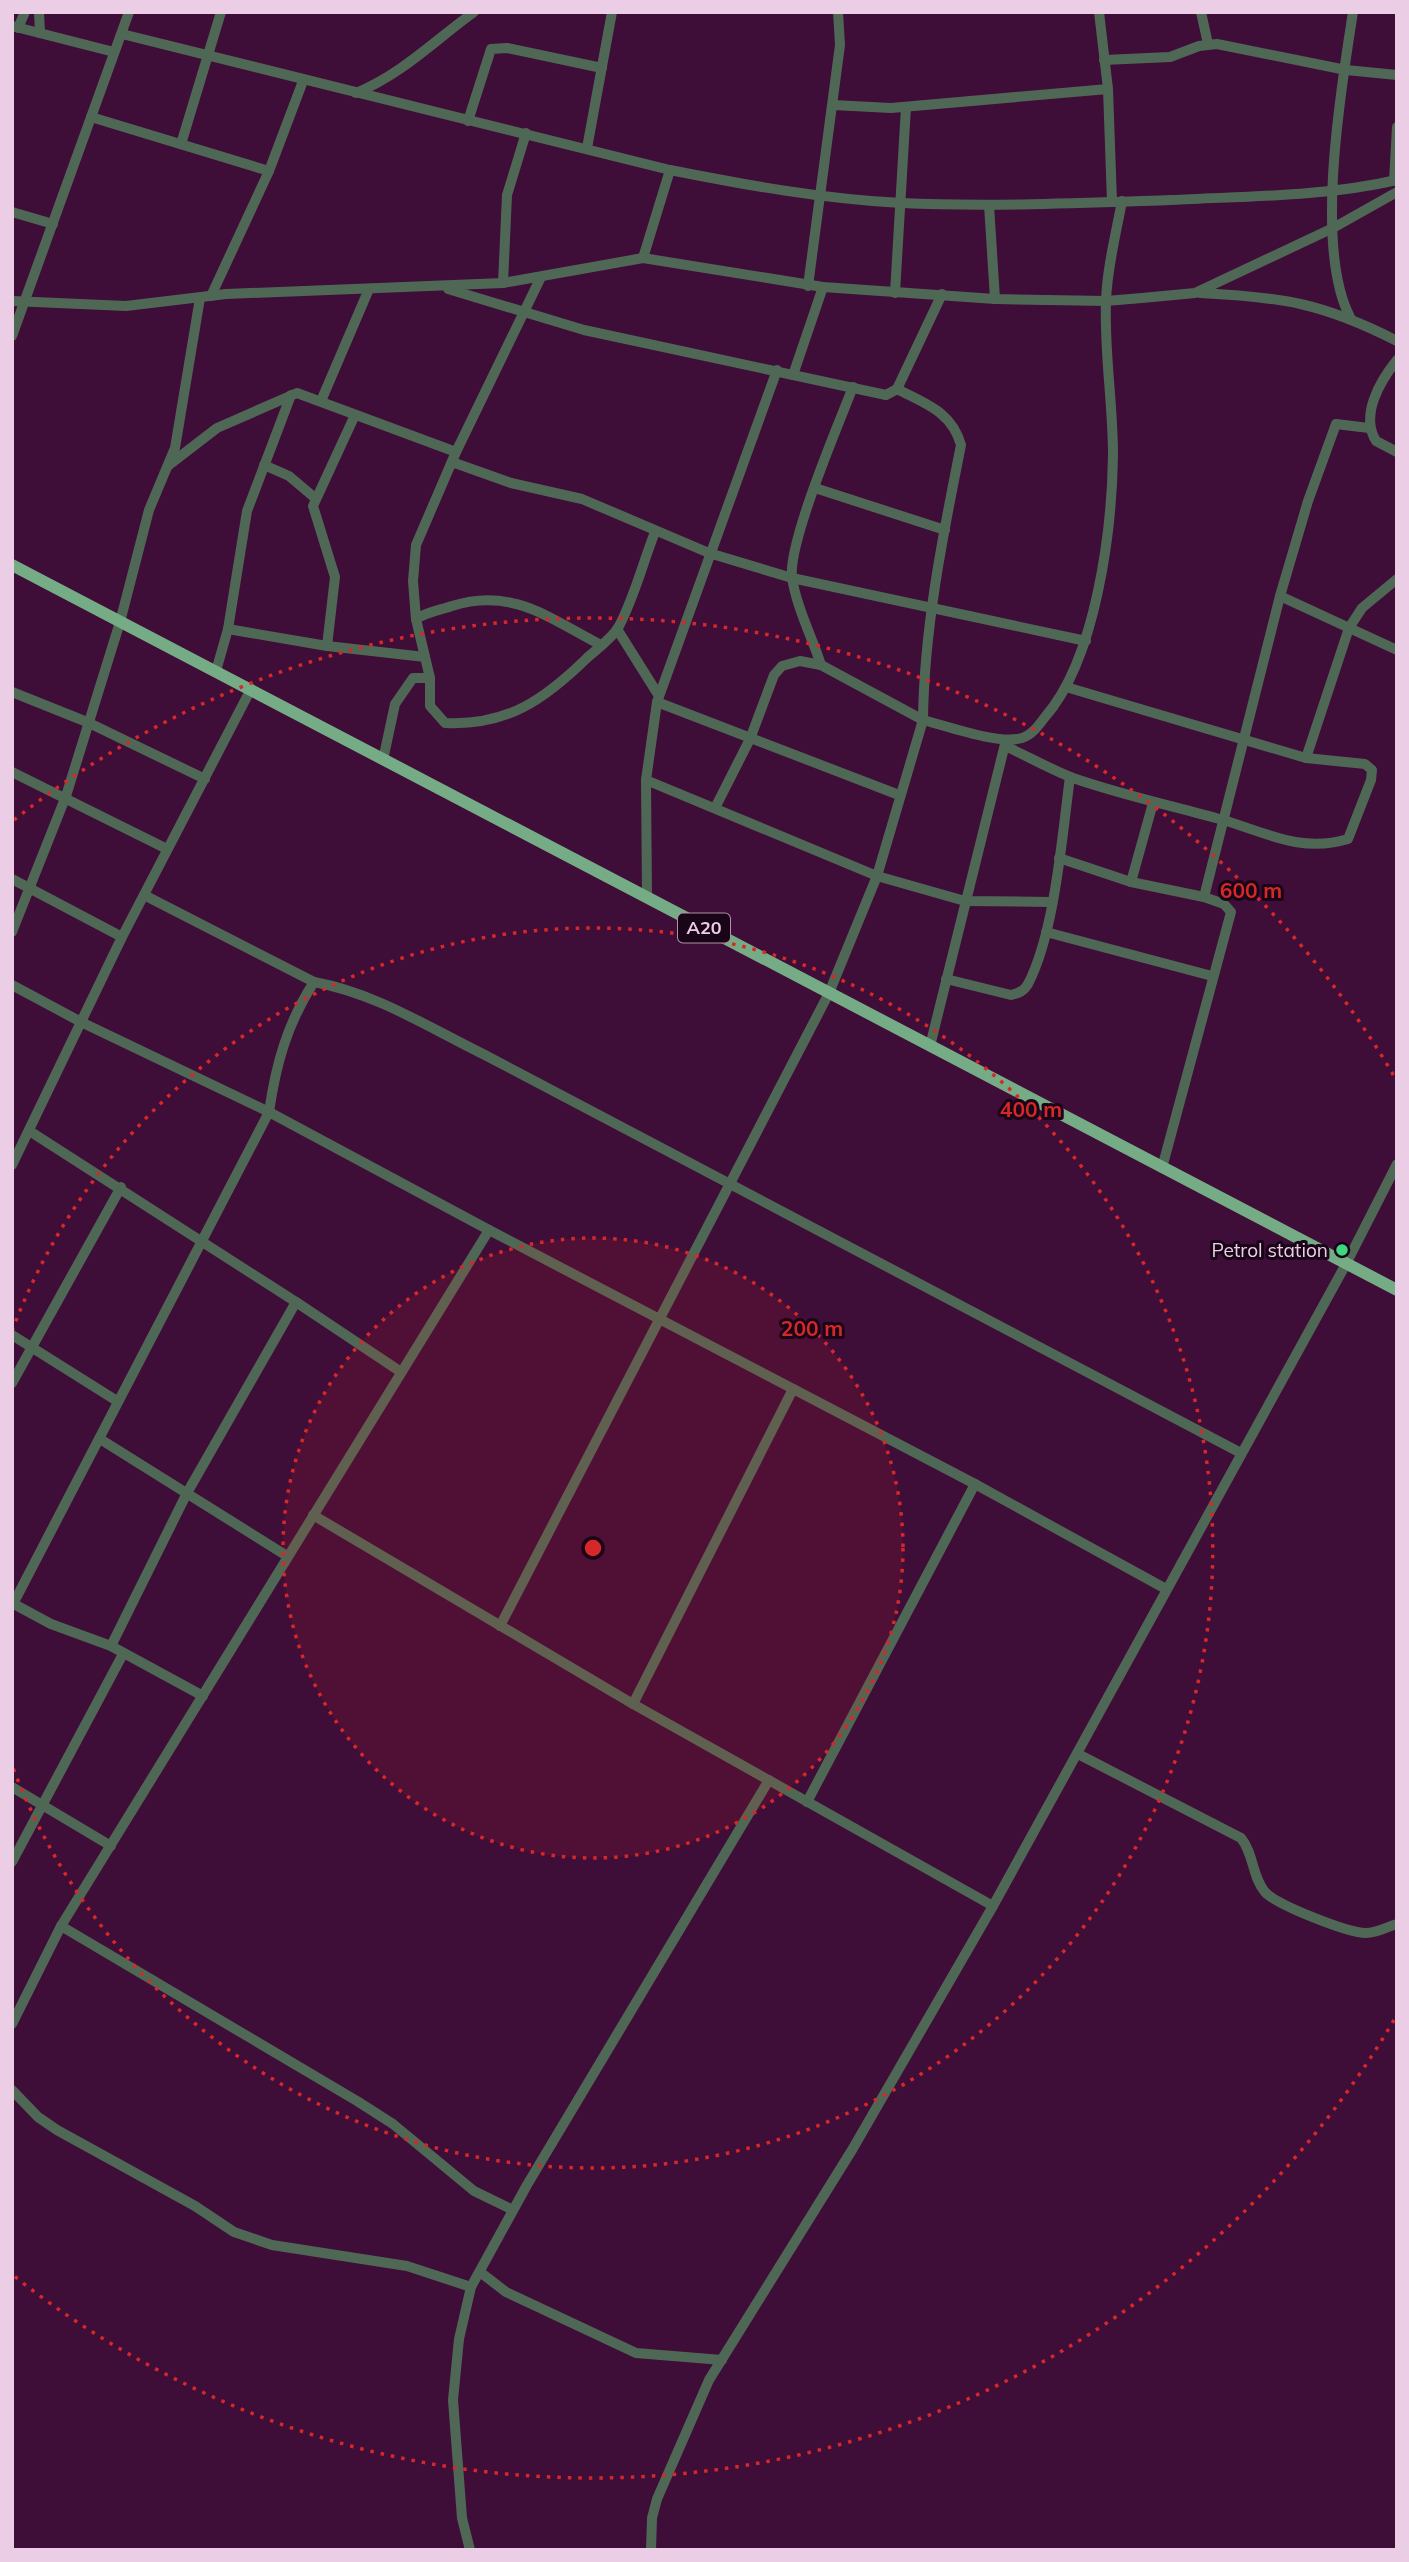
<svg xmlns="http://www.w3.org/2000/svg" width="1409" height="2562" viewBox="0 0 1409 2562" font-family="Mulish,sans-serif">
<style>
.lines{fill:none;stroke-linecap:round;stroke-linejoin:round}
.minor{stroke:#4f6855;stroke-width:10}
.major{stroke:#76ac85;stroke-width:12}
.ring{fill:none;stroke:#d62828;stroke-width:3.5;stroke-dasharray:3.5 7}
.poi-dot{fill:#3ed77d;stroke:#190517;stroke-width:2.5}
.labels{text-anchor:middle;stroke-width:6;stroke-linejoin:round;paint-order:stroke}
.shield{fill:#190517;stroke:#ad91a8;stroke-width:2}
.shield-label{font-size:18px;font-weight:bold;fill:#eccde6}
.poi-label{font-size:19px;fill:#eccde6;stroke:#190517;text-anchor:end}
.centre{fill:#d62828;stroke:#190517;stroke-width:3.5}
.ring-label{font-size:21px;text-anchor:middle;font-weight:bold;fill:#d62828;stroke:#190517;stroke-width:6;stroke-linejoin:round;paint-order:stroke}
</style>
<rect width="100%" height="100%" fill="#3e0d38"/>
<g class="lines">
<g class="minor">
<polyline points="39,12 40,33"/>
<polyline points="1099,12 1108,89 1112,202"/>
<polyline points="1201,12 1208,44"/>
<polyline points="12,26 114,52"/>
<polyline points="18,28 25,12"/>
<path d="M122 34 670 170C746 185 823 199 901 203 990 207 1081 203 1171 200 1247 196 1322 197 1397 180"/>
<polyline points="1104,60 1170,57 1199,46 1217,44 1346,70 1397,75"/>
<path d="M356 93C402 74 434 41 474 12"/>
<polyline points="833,105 891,108 1108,89"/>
<polyline points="91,117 269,171"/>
<polyline points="468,121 491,49 507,48 602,68"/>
<polyline points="181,144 221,12"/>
<polyline points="587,148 612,12"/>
<polyline points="1394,181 1397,127"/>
<polyline points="989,205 995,299"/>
<polyline points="12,212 53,224"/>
<polyline points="643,258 670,170"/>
<polyline points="503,283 507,195 526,133"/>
<polyline points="808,286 840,45 838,12"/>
<polyline points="448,289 584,330 886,395 897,389 942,294"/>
<polyline points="895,293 906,107"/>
<path d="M1200 293C1282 297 1323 303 1397 341"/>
<polyline points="211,296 269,171 303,81"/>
<polyline points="12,301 126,306 226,294 503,283 643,258 823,287 995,299 1106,301 1142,298 1195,293 1333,228 1397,192"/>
<path d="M1350 317C1314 248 1341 89 1353 12"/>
<polyline points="12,336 129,12"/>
<path d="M1397 360C1380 381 1360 415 1376 441L1397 452"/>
<polyline points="793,375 823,287"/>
<path d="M853 387C838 425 788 543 792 577 796 606 812 637 821 665L923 720C924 628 943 535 961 445 952 412 926 404 897 389"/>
<polyline points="321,401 369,289"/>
<polyline points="452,462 511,483 582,499 709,553 792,578 1086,641"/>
<polyline points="169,465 217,428 297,393 456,452"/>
<polyline points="264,465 289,476 315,498"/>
<polyline points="815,488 945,530"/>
<polyline points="1280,596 1397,650"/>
<path d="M416 619C427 612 440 610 452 606 512 587 549 618 601 645"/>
<polyline points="228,629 327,646 425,657"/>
<polyline points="617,629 659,696"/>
<polyline points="327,646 335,577 313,506 355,415"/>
<polyline points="216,671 228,629 247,511 291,395"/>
<path d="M430 678V706L445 723C507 726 544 700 587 658 597 649 611 639 618 628 634 599 643 562 655 532"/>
<polyline points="12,692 87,722 205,779"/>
<polyline points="657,702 899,795"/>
<path d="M1005 746C1027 756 1050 769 1073 778 1122 795 1173 806 1223 820 1267 833 1301 853 1348 839L1371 780 1372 770 1365 764 1306 758 1066 687"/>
<polyline points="1306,758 1349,628 1362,608 1397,579"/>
<polyline points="383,760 395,704 413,678 430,678 416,619 413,581 416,545 456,452 540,279"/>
<polyline points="12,772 167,849"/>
<polyline points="646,780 877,876 965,901 1051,902"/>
<polyline points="715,808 750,739 774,675 782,666 800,661 821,665"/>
<polyline points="1059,858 1131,882 1204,897 1224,904 1231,912 1162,1168"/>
<polyline points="12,879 122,937"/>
<polyline points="1131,882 1153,803"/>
<path d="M144 895 314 982C375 993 428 1027 483 1054L1239 1452"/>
<polyline points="1204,897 1280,596 1308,501 1336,424 1369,428"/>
<polyline points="647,898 646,780 657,702 777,370"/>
<polyline points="12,932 66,796 120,622 149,510 175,448 200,298"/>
<polyline points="1046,932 1212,976"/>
<path d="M946 979 1011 995C1019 993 1024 991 1028 984 1055 932 1062 836 1070 777"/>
<polyline points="12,985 81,1022 269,1112 489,1230"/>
<polyline points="930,1046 1006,740"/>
<polyline points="31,1132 296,1302"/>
<polyline points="12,1165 122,937 251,689"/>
<polyline points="12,1335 117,1401"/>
<polyline points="12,1383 121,1187"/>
<polyline points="100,1439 287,1556"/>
<polyline points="313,1515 633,1704 993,1906"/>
<polyline points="12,1603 51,1624 111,1646 203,1696"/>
<path d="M12 1606 269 1112C276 1064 287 1024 314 982"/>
<path d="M500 1626 829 993 877 876 923 720C947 726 999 745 1022 738 1032 735 1039 725 1045 717 1096 659 1112 530 1113 455 1113 403 1104 352 1106 301 1107 268 1116 234 1122 201"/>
<polyline points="111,1646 187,1493 296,1302 401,1372"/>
<polyline points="633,1704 793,1389"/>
<path d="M1078 1754 1241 1838C1254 1854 1252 1877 1265 1892 1277 1905 1348 1933 1366 1933 1378 1933 1386 1927 1397 1924"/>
<polyline points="12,1787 111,1846"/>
<polyline points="807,1802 975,1484"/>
<polyline points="12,1862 123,1654"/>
<polyline points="61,1926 357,2101 393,2124 474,2191 513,2210"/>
<polyline points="12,2024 61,1926 489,1230 975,1484 1166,1589"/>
<polyline points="12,2090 38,2117 57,2130 195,2206 234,2232 272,2245 407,2266 471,2287"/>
<polyline points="480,2272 506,2292 636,2353 722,2360"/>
<polyline points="470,2550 462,2518 453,2400 459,2339 471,2287 527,2185 769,1780"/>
<polyline points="651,2550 652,2518 657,2499 709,2380 852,2150 993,1906 1346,1264 1397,1164"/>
</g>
<polyline class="major" points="12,565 1397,1290"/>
</g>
<circle cx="593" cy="1548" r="310" fill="#d62828" fill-opacity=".12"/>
<g class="ring">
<circle cx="593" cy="1548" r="310"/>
<path d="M12 1331A620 620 0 1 1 12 1765"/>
<path d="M1394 2020A930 930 0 0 1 14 2276M14 820A930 930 0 0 1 1394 1076"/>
</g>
<circle class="poi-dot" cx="1342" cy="1250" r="7"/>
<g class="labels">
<rect class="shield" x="678" y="913.5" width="52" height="29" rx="5"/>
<g class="shield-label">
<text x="704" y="934">A20</text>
</g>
<g class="poi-label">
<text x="1328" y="1257">Petrol station</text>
</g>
</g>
<circle cx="593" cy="1548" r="10" class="centre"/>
<g class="ring-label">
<text x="1251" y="898">600 m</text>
<text x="1031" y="1117">400 m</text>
<text x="812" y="1336">200 m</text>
</g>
<rect width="1409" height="2562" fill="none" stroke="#eccde6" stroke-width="28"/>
</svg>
